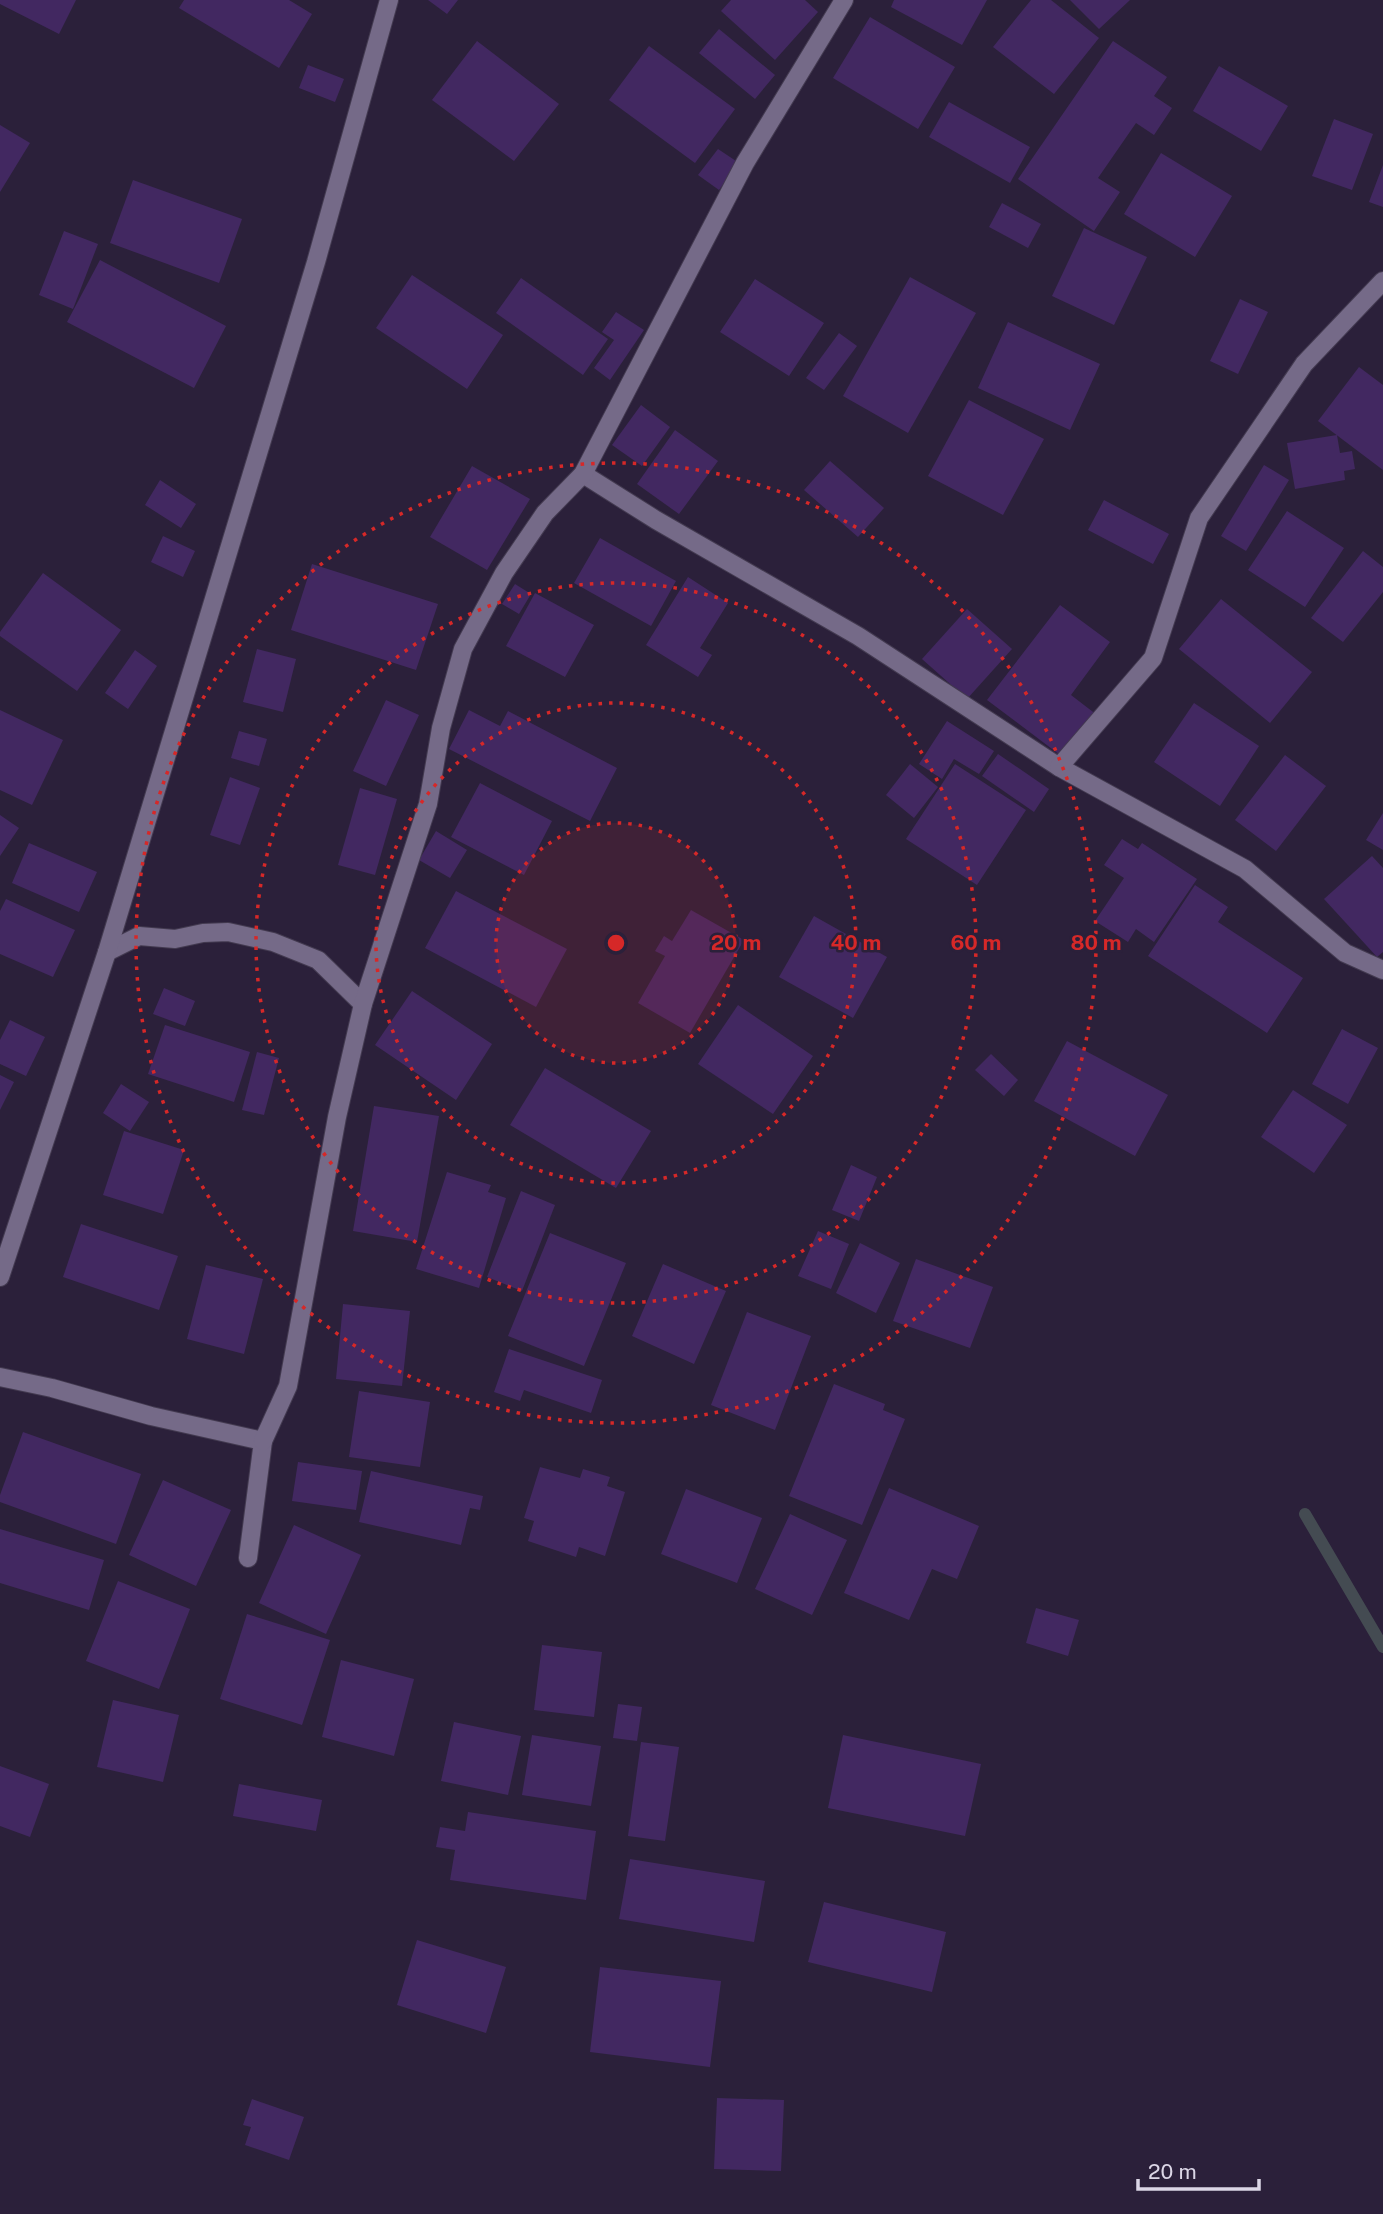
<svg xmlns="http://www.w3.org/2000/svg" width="1383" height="2214" viewBox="0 0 1383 2214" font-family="'Public Sans',sans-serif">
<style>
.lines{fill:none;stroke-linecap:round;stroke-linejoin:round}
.stream{stroke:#444b52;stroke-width:12}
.building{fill:#422861}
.minor-casing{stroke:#433a50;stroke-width:20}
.tertiary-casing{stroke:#433a50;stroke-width:20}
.minor{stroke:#756a88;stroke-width:18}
.tertiary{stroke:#756a88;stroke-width:18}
.ring{fill:none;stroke:#d62828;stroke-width:3.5;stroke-dasharray:3.5 7}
.centre{fill:#d62828;stroke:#2b203a;stroke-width:3.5}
.ring-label{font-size:21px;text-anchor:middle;font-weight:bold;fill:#d62828;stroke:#2b203a;stroke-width:5;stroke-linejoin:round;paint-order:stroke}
</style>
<rect width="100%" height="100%" fill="#2b203a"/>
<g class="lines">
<polyline class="stream" points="1305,1514 1383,1647"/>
</g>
<g class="building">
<polygon points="0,0 76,0 59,34 0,4"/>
<polygon points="184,0 289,0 312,14 279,68 179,8"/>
<polygon points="428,0 458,0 447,14"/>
<polygon points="731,0 805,0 818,12 775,60 721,11"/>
<polygon points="894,0 987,0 962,45 891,7"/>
<polygon points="1031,0 1051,0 1099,38 1054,94 993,47"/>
<polygon points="1070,0 1130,0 1099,29"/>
<polygon points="870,17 955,67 918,129 833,78"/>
<polygon points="719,29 775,75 755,99 699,53"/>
<polygon points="477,41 559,104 514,161 432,100"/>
<polygon points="1113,41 1167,77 1154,96 1172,108 1154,135 1136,123 1098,178 1120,192 1094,231 1018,179"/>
<polygon points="649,46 735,109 695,163 609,100"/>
<polygon points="308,65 344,79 335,102 299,88"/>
<polygon points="1219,66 1288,106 1261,151 1193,111"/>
<polygon points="949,102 1030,147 1010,183 929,137"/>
<polygon points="1334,119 1373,134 1352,190 1312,176"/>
<polygon points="0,125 30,143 0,192"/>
<polygon points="718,149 739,163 719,190 698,175"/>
<polygon points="1161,153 1232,196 1195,257 1124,214"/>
<polygon points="1383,165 1383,207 1369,202"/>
<polygon points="133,180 242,219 219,283 110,243"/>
<polygon points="1002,203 1041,224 1028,248 989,227"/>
<polygon points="1084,228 1147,257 1114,325 1052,296"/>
<polygon points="64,231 98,244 73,309 39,295"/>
<polygon points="100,260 226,326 194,388 67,322"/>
<polygon points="412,275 503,335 467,389 376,328"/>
<polygon points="910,277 976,313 908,433 843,396"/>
<polygon points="521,278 608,339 583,375 496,313"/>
<polygon points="755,279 824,323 789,376 720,332"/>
<polygon points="1240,299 1268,312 1238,374 1210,361"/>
<polygon points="616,312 644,330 610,380 594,368 614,340 602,332"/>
<polygon points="1008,322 1100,364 1070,430 978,388"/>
<polygon points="839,333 857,346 824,390 806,378"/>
<polygon points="1359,367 1383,385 1383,470 1318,421"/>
<polygon points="969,400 1044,439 1003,515 928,476"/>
<polygon points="641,405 670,427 642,466 612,445"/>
<polygon points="675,430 718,461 679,514 637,484"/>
<polygon points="1337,435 1340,453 1352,451 1355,469 1344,471 1345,480 1295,489 1287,443"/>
<polygon points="830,461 884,508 858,537 804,490"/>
<polygon points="1264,465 1289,480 1246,551 1221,536"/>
<polygon points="472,466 530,499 487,570 430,537"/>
<polygon points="160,480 196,504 181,528 145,505"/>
<polygon points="1104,500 1169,534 1153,564 1088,530"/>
<polygon points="1287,511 1344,548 1305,607 1248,570"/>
<polygon points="163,536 195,551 183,577 151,562"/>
<polygon points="600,538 676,581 651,626 574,583"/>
<polygon points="1363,551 1383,567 1383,592 1343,642 1311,618"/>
<polygon points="312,564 438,604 416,670 291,630"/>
<polygon points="43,573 121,630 77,691 0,636 0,632"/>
<polygon points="688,577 728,603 700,648 712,655 698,677 646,645"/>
<polygon points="515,584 531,594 519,614 502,604"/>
<polygon points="535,593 594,625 565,677 506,646"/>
<polygon points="1221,599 1312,672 1270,723 1179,649"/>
<polygon points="1060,605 1110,642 1071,695 1097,715 1064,758 987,700"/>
<polygon points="967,609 1012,649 967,699 922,659"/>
<polygon points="257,649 296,659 283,712 243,702"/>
<polygon points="135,650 157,666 128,709 105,693"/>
<polygon points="386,700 419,715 386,786 353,771"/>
<polygon points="1194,703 1259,746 1220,806 1154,762"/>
<polygon points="0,710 63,740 32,805 0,790"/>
<polygon points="469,710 500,726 508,711 617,768 590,821 449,749"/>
<polygon points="947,721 994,751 979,774 954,759 942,779 919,764"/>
<polygon points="239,731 267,739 259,766 231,758"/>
<polygon points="998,754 1049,789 1034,812 982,776"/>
<polygon points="1285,755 1326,786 1276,851 1235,820"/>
<polygon points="910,764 938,787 914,818 886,795"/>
<polygon points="955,764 1026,810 977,885 906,839"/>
<polygon points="230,777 260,788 240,845 210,835"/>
<polygon points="480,783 552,821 524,875 451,837"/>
<polygon points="360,788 397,799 375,875 338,865"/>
<polygon points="1383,813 1383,850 1366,840"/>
<polygon points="0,815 19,828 0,856"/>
<polygon points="436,831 467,850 450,878 419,860"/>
<polygon points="1122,839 1138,849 1142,843 1197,879 1154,942 1136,929 1128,942 1095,921 1124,878 1104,865"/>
<polygon points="29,843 97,872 79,912 12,883"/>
<polygon points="1372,856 1383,868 1383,952 1377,957 1324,899"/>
<polygon points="1195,885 1228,907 1218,922 1303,978 1267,1033 1148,956"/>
<polygon points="456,891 567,949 536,1007 425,948"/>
<polygon points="6,899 75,930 53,977 0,954 0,911"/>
<polygon points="691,910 744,940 690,1033 638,1003 665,956 655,951 664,936 672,941"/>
<polygon points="814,916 887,957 853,1018 779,977"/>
<polygon points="164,988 195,1001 185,1026 153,1014"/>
<polygon points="412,991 492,1044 456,1100 375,1045"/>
<polygon points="738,1005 813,1056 773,1114 698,1064"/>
<polygon points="10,1020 45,1037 26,1076 0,1064 0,1040"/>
<polygon points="165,1025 250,1052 234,1102 148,1074"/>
<polygon points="1342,1029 1378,1048 1348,1104 1312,1084"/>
<polygon points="1067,1041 1168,1095 1135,1156 1034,1101"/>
<polygon points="257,1052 279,1058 264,1115 242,1110"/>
<polygon points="991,1054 1018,1080 1004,1096 975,1070"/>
<polygon points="545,1068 651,1131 616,1188 510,1125"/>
<polygon points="0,1075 14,1082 0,1110"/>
<polygon points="121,1084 149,1102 130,1131 103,1113"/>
<polygon points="1293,1090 1347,1125 1314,1173 1261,1137"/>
<polygon points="374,1106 439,1116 417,1242 353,1231"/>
<polygon points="124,1131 184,1150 163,1214 103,1195"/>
<polygon points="851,1165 877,1177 859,1221 832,1210"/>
<polygon points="447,1172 491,1185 488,1192 506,1198 479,1288 416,1269"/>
<polygon points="521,1191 555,1205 522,1291 487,1277"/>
<polygon points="81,1224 178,1256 159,1310 63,1277"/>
<polygon points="818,1231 849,1244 831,1289 798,1276"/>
<polygon points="550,1233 626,1263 584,1366 508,1336"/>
<polygon points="860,1243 900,1263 876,1313 836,1293"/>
<polygon points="916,1259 993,1287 970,1348 893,1321"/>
<polygon points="663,1264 726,1291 694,1364 632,1336"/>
<polygon points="206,1265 263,1279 244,1354 187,1339"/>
<polygon points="343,1304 410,1311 402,1386 336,1379"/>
<polygon points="747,1312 811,1336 775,1430 711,1405"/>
<polygon points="509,1349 602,1380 591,1413 524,1390 520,1401 494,1392"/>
<polygon points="834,1384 885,1404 883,1410 905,1419 862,1525 789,1496"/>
<polygon points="359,1391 430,1402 420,1467 349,1457"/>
<polygon points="23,1432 141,1474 116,1544 0,1502 0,1495"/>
<polygon points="298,1462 362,1471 356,1510 292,1501"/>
<polygon points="540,1467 580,1478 583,1469 610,1477 607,1486 625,1492 605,1556 579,1547 576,1557 528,1541 534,1521 524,1518"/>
<polygon points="371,1471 483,1496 480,1510 470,1508 461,1545 359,1522"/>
<polygon points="163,1480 231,1510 196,1586 129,1555"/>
<polygon points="889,1488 979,1526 957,1579 932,1569 909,1620 844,1593"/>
<polygon points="686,1489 762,1518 737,1583 661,1554"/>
<polygon points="790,1514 847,1540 812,1615 755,1589"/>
<polygon points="294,1525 361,1555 326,1634 259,1603"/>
<polygon points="0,1529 104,1560 89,1610 0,1583"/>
<polygon points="118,1581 190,1609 159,1689 86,1661"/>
<polygon points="1036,1608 1079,1620 1068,1656 1026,1643"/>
<polygon points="247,1614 330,1640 302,1725 220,1699"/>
<polygon points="542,1645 602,1652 594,1717 534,1710"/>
<polygon points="341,1660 414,1679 394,1756 322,1737"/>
<polygon points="113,1700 179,1715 163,1782 97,1767"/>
<polygon points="618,1704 642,1707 637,1741 613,1738"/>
<polygon points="454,1722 521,1736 508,1795 441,1781"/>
<polygon points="532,1735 601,1746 591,1806 522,1795"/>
<polygon points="843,1735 981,1764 965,1836 828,1808"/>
<polygon points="641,1742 679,1747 665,1841 628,1836"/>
<polygon points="0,1766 49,1784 30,1837 0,1826"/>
<polygon points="239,1784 322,1800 316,1831 233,1816"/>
<polygon points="468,1812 596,1831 586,1900 450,1880 455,1850 436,1847 440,1827 465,1831"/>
<polygon points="630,1859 765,1881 754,1942 619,1919"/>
<polygon points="824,1902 946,1932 932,1992 808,1962"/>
<polygon points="417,1940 506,1967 486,2033 397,2005"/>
<polygon points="600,1967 721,1981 710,2067 590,2052"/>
<polygon points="717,2098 784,2100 781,2171 714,2169"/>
<polygon points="252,2099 304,2117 289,2160 245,2145 251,2127 243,2125"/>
</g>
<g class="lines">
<defs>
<g id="minor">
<polyline points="583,474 656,520 858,636 1059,767 1245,869 1345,953 1383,970"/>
<polyline points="1059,767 1153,658 1199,518 1304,364 1383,281"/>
<polyline points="107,952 139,936 175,939 203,933 228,932 273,942 318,960 363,1004"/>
<polyline points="0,1377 52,1388 151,1416 263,1441 248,1558"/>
<polyline points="263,1441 288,1386 337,1117 363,1004 428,804 441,728 463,649 504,573 545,513 583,474 745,163 844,0"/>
</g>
<polyline id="tertiary" points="0,1277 107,952 316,262 389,0"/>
</defs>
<use href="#minor" class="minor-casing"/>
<use href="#tertiary" class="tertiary-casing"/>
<use href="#minor" class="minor"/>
<use href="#tertiary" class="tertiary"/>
</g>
<circle cx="616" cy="943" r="120" fill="#d62828" fill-opacity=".12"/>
<g class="ring">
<circle cx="616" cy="943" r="120"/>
<circle cx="616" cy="943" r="240"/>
<circle cx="616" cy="943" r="360"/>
<circle cx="616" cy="943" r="480"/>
</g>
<circle cx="616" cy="943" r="10" class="centre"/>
<g class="ring-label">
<text x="736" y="950">20 m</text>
<text x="856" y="950">40 m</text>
<text x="976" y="950">60 m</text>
<text x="1096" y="950">80 m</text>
</g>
<path d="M1138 2179v10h121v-10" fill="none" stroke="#dbd6e6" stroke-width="3.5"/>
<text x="1148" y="2179" font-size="21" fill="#dbd6e6" stroke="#2b203a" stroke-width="5" paint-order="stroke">20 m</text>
</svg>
